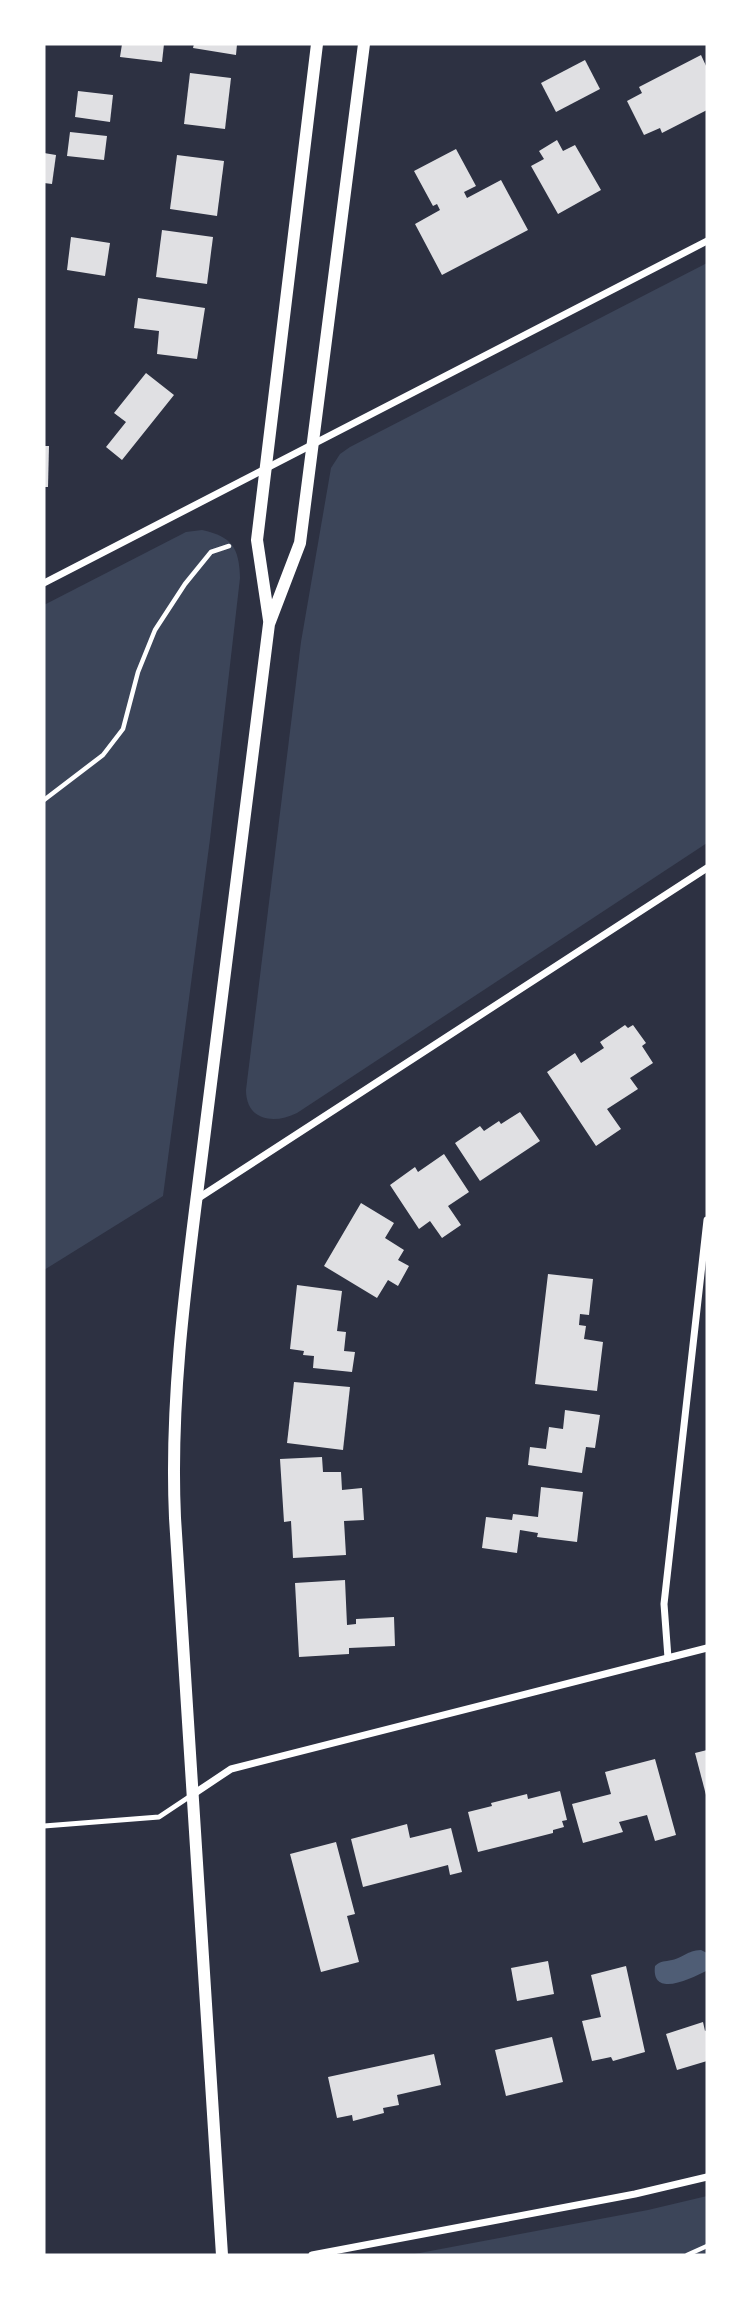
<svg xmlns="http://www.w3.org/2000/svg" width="751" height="2299" viewBox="0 0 751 2299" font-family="'Asap Condensed',sans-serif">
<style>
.green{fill:#3c4559}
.water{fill:#4f5d75}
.building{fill:#e0e0e3}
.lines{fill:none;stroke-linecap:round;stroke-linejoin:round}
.path{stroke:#fff;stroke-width:4.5}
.service{stroke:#fff;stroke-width:5}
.minor{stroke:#fff;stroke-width:7}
.tertiary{stroke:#fff;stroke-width:12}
</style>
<rect width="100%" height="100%" fill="#2d3142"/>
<g class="green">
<path d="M707 263V843L297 1113C273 1125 246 1120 246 1090L301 642 331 468 340 454 350 447Z"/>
<path d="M202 530C232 537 239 547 240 578L210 839 163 1196 44 1270V605L186 532Z"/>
<polygon points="707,2196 707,2255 409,2255 648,2210"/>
</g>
<path class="water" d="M701 1950 707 1953 706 1971C692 1978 651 1999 655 1966 662 1960 664 1962 672 1960 685 1957 686 1951 701 1950Z"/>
<g class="building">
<polygon points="122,44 164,44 162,62 120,57"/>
<polygon points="194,44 237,44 236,55 193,48"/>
<polygon points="701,55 707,68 707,110 662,133 660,128 644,135 627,101 642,93 639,87"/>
<polygon points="585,60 600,89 556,112 541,83"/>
<polygon points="190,73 231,78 225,129 184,124"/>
<polygon points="78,91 113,95 110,122 75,117"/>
<polygon points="70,132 107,136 104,160 67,156"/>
<polygon points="557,140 563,151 575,145 601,190 558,214 531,166 544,159 539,151"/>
<polygon points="456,149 476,186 464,192 467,198 501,180 528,230 442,275 415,224 440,210 437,204 433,206 414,171"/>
<polygon points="44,153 56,155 52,184 44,183"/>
<polygon points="177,155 224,161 217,216 170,209"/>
<polygon points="162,230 213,237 207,284 156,277"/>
<polygon points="71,237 110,243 105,276 67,270"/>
<polygon points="138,298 205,308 197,359 157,354 159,331 134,328"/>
<polygon points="146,373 174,395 122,460 106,447 126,422 114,413"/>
<polygon points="44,446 49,446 48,487 44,487"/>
<polygon points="625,1025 628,1028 633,1025 646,1043 642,1046 653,1063 630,1078 638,1089 607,1109 621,1129 596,1146 547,1072 575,1053 581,1063 604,1048 600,1042"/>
<polygon points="520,1112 540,1141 480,1181 455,1143 480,1126 484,1131 499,1121 501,1124"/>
<polygon points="444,1154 469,1192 448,1206 461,1225 442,1238 430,1221 419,1229 390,1185 415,1167 418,1172"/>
<polygon points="361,1203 394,1223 385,1238 404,1250 398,1260 409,1266 398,1286 388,1280 377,1298 324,1266"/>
<polygon points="548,1274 593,1279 589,1315 580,1314 579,1325 586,1326 584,1339 603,1342 597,1391 535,1384"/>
<polygon points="297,1285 342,1291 337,1331 346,1332 344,1351 355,1352 352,1372 313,1368 314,1356 303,1355 304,1351 290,1349"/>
<polygon points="294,1382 350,1387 343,1450 287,1443"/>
<polygon points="565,1410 600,1415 595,1448 586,1447 582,1473 528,1465 530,1447 546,1449 549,1427 563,1429"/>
<polygon points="322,1457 323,1472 341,1472 342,1490 362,1488 364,1520 344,1521 346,1555 293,1558 291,1521 284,1522 280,1459"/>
<polygon points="541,1487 583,1492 577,1542 537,1537 538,1533 520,1530 517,1553 482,1548 486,1517 512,1520 513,1514 538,1517"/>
<polygon points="345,1580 347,1625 356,1624 356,1619 394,1617 395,1646 349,1648 349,1654 299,1657 295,1583"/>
<polygon points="707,1750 707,1795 706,1795 695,1753"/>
<polygon points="655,1759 676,1835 655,1841 647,1815 619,1822 623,1832 583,1843 572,1804 611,1794 605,1772"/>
<polygon points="560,1791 567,1820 562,1821 564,1827 553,1830 553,1833 478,1852 468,1812 492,1806 491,1803 527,1794 528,1799"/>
<polygon points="407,1824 410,1838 451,1828 462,1872 450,1875 448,1865 363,1887 351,1839"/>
<polygon points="336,1842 355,1914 347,1916 359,1962 321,1972 290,1854"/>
<polygon points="548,1961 554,1994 517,2001 511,1968"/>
<polygon points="626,1966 645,2052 613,2061 611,2057 592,2061 582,2021 601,2017 591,1975"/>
<polygon points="703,2022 705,2031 707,2030 707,2061 677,2070 666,2034"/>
<polygon points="552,2037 563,2082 506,2096 495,2050"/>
<polygon points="434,2054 441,2085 397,2095 399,2105 383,2108 384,2113 353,2121 352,2115 337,2118 328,2077"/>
</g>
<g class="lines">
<g class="path">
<polyline points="44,800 103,755 123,729 138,672 155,630 185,584 211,552 229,546"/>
<polyline points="687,2255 707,2246"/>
</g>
<polyline class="service" points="44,1826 159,1817 192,1795"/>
<g class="minor">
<polyline points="44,583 707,241"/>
<polyline points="197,1199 707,868"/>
<polyline points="668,1658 664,1604 707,1220"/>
<polyline points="192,1795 231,1769 707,1648"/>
<polyline points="312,2255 635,2194 707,2177"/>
</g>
<g class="tertiary">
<polyline points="269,620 257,540 317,44"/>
<path d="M222 2255 175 1518C169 1386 190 1254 206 1123 227 957 248 790 269 624L300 543 364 44"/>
</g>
</g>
<rect width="751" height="2299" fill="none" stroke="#ffffff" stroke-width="91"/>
</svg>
